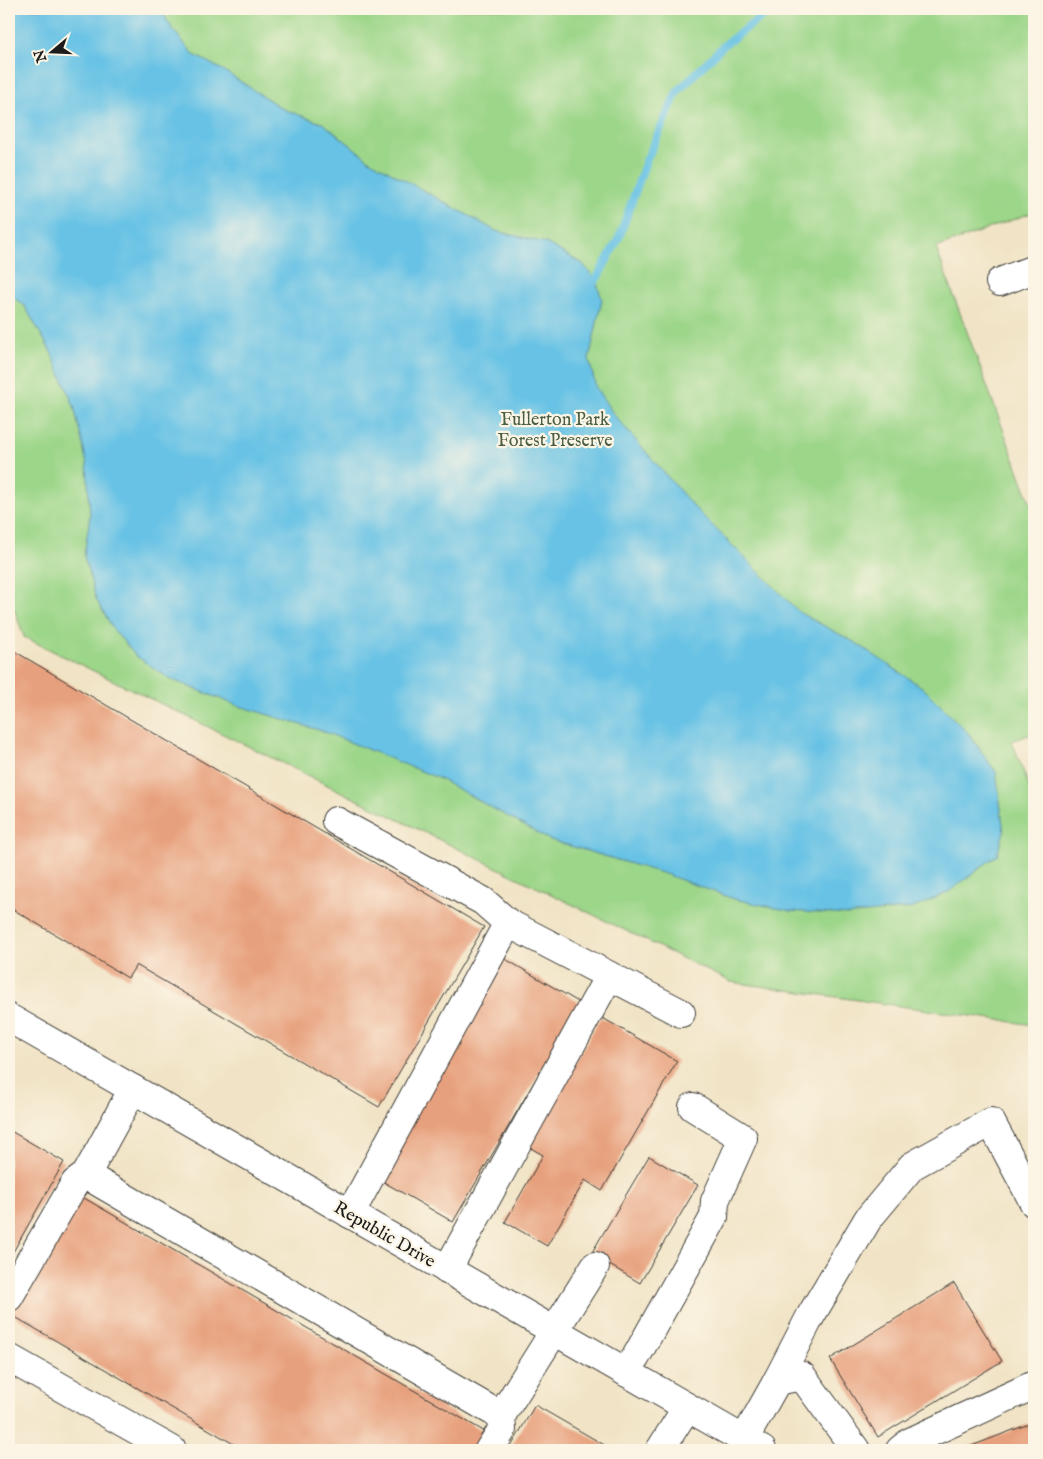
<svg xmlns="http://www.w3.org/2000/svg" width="1043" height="1459" viewBox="0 0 1043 1459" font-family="'IM FELL English',serif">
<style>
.green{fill:#9cd689;stroke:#5c7952}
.water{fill:#67c2e5;stroke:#426f80}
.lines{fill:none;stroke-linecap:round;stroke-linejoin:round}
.stream{stroke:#67c2e5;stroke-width:8}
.building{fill:#e7a07d}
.minor-casing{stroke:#3c3a36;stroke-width:30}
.minor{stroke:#fff;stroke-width:28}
.labels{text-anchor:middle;stroke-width:4.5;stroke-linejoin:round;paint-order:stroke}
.park-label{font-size:18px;fill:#495d42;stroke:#fcf5e5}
.street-label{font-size:18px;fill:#1c1c1c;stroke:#fcf5e5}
</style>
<rect width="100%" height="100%" fill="#fcf5e5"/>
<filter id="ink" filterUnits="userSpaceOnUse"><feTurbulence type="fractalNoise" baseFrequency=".02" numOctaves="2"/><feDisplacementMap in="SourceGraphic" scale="10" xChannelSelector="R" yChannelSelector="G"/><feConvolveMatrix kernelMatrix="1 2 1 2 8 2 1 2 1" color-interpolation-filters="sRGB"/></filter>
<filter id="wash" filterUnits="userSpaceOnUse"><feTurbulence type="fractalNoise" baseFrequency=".0096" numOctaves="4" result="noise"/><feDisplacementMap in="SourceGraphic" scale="20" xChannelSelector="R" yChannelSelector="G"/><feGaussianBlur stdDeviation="1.12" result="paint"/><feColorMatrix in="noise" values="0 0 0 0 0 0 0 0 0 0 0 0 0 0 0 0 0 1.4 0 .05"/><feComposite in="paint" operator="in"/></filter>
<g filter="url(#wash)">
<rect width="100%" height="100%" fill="#f1e4c6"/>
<polygon class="green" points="9,9 1034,9 1034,212 936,248 1034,513 1034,733 1012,741 1034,800 1034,1025 731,982 24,637 9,594"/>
<polygon class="water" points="9,9 160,9 174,31 194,55 221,69 283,109 324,124 369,160 496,231 546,243 583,264 596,280 602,300 589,359 596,388 614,415 693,506 800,613 856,643 923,688 968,733 996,772 1004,832 997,855 950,891 914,908 847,915 790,911 734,899 665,874 550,840 438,778 325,732 236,705 170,679 136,656 113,629 96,599 84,556 90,516 87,464 74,406 50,350 24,305 9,294"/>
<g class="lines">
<polyline class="stream" points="596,280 619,238 646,161 677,92 724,45 772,9"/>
</g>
<g id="blocks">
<g class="building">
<polygon points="9,648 484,927 379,1107 136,965 128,978 9,907"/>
<polygon points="502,957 580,1003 453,1222 375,1177"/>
<polygon points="601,1017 677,1061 602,1191 585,1180 547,1246 505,1222 543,1155 527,1146"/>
<polygon points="9,1130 64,1162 9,1259"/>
<polygon points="649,1156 698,1185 640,1283 591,1254"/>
<polygon points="79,1195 487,1433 477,1450 244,1450 10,1314"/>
<polygon points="954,1283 1002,1361 878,1437 830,1359"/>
<polygon points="535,1405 613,1450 509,1450"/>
<polygon points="1034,1422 1034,1450 961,1450"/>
</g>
</g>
</g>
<g filter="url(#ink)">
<use href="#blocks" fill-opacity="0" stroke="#3c3a36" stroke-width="1"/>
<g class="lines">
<defs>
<g id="minor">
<polyline points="1000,282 1034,269"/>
<polyline points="336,821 483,901 508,923 681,1013"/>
<polyline points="9,1018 762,1450"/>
<polyline points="133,1089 86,1175 501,1416 595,1266"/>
<polyline points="350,1214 508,923"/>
<polyline points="447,1270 609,976"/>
<polyline points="9,1297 75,1183 86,1175"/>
<polyline points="9,1358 172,1450"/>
<polyline points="627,1373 714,1217 715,1201 743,1138 693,1107"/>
<polyline points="777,1381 810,1317 868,1219 912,1166 991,1122 1034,1203"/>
<polyline points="744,1440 777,1381 802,1376 856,1450"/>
<polyline points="489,1450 502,1430 501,1416"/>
<polyline points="660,1450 687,1407"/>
<polyline points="900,1450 910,1442 1034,1385"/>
</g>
</defs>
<use href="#minor" class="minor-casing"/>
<use href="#minor" class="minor"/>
</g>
</g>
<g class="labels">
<g class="park-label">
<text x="555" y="425">Fullerton Park<tspan x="555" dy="21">Forest Preserve</tspan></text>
</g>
<g class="street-label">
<text transform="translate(385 1234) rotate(30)" y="6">Republic Drive</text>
</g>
</g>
<rect width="1043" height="1459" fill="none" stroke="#fcf5e5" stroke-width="30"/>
<g transform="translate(52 52) rotate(251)" stroke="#fcf5e5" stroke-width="4" paint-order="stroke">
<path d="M0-4L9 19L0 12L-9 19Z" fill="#1c1c1c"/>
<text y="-8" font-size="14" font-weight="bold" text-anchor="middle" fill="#1c1c1c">N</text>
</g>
</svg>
